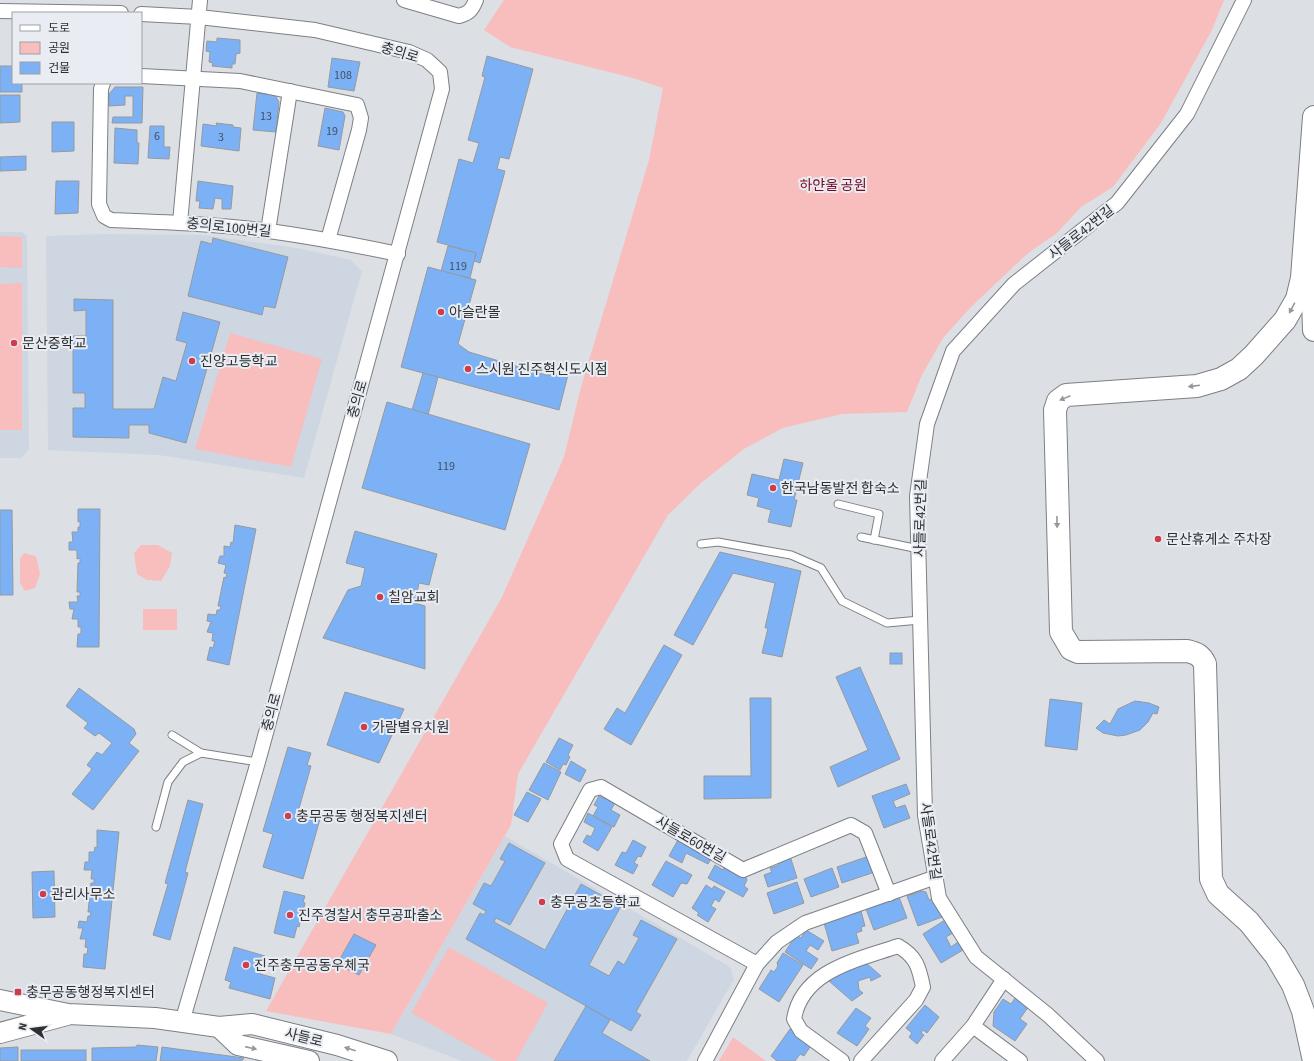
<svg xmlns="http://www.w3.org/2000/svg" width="1314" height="1061" viewBox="0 0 1314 1061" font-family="'Source Sans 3','Noto Sans KR',sans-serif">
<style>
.built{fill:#cdd6e1}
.green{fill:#f8bebe}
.building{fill:#7cb2f5;stroke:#96999e}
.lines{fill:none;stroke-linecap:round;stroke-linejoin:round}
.lane-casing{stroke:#7c7f84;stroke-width:9}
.street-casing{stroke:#7c7f84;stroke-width:16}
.secondary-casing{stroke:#7c7f84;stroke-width:22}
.highway-casing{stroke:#7c7f84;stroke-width:24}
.lane{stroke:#fff;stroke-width:7}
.street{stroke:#fff;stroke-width:14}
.secondary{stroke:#fff;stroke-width:20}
.highway{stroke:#fff;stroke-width:22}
.oneway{fill:#969798}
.poi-dot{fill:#cd3d4c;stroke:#e9edf3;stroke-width:1.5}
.labels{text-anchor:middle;stroke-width:4;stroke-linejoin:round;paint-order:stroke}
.number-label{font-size:12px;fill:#415062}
.street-label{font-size:14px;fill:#2d2f31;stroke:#e9edf3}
.park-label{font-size:14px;fill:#79081f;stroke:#e9edf3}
.poi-label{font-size:14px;fill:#2d2f31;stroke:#e9edf3;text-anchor:start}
</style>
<rect width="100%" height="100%" fill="#dce0e5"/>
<g class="built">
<polygon points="0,232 22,232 27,236 29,449 21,458 0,458"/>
<polygon points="104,234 203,235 297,248 351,260 362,271 304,478 159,455 48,450 46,236"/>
<polygon points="505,836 730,967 734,979 687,1061 462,1061 391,1034"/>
</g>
<g class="green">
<polygon points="504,0 1224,0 1212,30 1161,123 1113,187 1081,207 1057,233 1027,254 970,308 943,338 922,375 907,412 842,414 783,428 744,449 701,483 668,515 518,774 511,825 391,1034 266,1011 501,599 564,457 581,387 649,160 663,88 633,78 510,47 484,30"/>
<polygon points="0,236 22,237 22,268 0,267"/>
<polygon points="22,283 22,430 0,430 0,284"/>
<polygon points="230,333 322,359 291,467 195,449"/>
<polygon points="141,545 158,545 172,553 170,566 161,581 147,580 137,574 134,553"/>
<polygon points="24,553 36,556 40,574 35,588 25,591 20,583 20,558"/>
<rect x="143" y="609" width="34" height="21"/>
<polygon points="449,947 548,1003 516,1061 496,1061 411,1013"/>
<polygon points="733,1037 766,1061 719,1061"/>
</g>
<g class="building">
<polygon points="217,38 240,40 240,53 236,54 235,64 232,64 232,68 212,66 213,63 209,62 210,52 206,51 207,41 217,42"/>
<polygon points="487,56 533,69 509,159 500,157 497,169 505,171 480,263 474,261 476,253 437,242 459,159 473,163 479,143 468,140 485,77 482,76"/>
<polygon points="332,58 360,62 354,91 328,87"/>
<polygon points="0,66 13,66 13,83 22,83 22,92 0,92"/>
<polygon points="115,87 143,87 142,123 112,123 113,117 133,117 133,96 125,96 125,105 109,106 109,94"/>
<polygon points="257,93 275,95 279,102 276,132 253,130"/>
<polygon points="0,95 20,95 20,122 0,123"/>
<polygon points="325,108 343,112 345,116 339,150 318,146"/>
<polygon points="52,122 74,122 74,151 52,152"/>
<polygon points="216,123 233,125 233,127 241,128 239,151 201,146 203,124 217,126"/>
<polygon points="150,126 164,126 164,147 170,147 169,159 148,158"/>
<polygon points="115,128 137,130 137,143 139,143 138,164 114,163"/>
<polygon points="26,156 26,170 0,171 0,157"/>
<polygon points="56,181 79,181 78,213 55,214"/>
<polygon points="198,181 233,186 231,209 222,209 222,199 215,198 213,209 199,208 200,201 196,201"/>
<polygon points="213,238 288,257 275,308 264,306 262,315 188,296 201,241 212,244"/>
<polygon points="448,246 476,253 470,278 441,271"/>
<polygon points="428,267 476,280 458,344 469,352 546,375 568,375 559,410 401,367"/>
<polygon points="74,299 113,300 113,409 154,409 163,377 176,381 187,343 176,340 183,312 220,322 186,443 149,433 149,425 129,425 129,438 73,437 73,408 85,408 85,393 73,393 73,336 86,336 86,310 74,311"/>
<polygon points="423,373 438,377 428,415 412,410"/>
<polygon points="387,402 530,444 505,530 362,488"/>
<polygon points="784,459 803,463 794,500 797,500 791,527 768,522 771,510 757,506 759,498 747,495 752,474 779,480"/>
<polygon points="78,509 100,509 99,647 77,647 78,634 81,634 81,627 78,627 78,619 72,619 74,609 70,609 69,602 78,602 77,596 80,596 80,592 77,592 78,563 80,563 80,558 77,559 77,550 69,550 69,542 73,542 72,532 78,532 78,527 80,527 80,521 78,522"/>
<polygon points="0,510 12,510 13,595 0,595"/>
<polygon points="235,525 256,529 229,665 207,660 210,647 213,648 215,641 212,641 213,633 207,632 211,622 207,621 208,614 216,615 217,610 220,610 221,606 218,606 224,577 226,578 227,574 224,573 226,565 218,563 220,556 224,556 224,546 230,547 231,542 233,543"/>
<polygon points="355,531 437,554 429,585 419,583 415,603 425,606 425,669 323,638 348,590 361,586 365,568 346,563"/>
<polygon points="720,552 801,571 782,657 762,653 768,628 765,628 775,583 733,573 693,645 674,635"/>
<polygon points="664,645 682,655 631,745 604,729 617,708 625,713"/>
<rect x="890" y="653" width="12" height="11"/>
<polygon points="860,667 900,759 838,787 830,767 868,750 836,677"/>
<polygon points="79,688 134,729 136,734 129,743 139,751 93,810 72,794 92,769 87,765 97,752 102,755 112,743 99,733 95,736 84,728 88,723 66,706"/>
<polygon points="345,692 404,709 379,763 327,745"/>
<polygon points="750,698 771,698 771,798 704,799 704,776 751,776"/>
<polygon points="1050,699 1082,703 1077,750 1045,746"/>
<polygon points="1135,701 1149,703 1159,707 1157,714 1153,713 1148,722 1140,730 1126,735 1118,736 1103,733 1096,728 1104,720 1110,724 1118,709"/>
<polygon points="559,738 573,745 568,755 570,757 566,765 563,764 560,770 546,762"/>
<polygon points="288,747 311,753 307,765 311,766 298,812 320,819 303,879 263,867 273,834 263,831"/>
<polygon points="571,761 586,770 580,782 565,774"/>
<polygon points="544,763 561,772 548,800 529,790"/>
<polygon points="906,784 910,794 893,801 896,808 905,805 910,818 884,828 872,796"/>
<polygon points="527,792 541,799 528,822 514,815"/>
<polygon points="607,794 617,799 611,810 620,815 614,827 593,816 598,807 594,805 599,796 605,799"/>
<polygon points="188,800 203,804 185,872 188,873 170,940 153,935 168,884 165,883"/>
<polygon points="588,813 612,827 598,851 583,842 587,835 591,837 595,828 584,822"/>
<polygon points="97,830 119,832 105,969 83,967 84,954 87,954 88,948 85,947 86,939 80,939 83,928 78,928 79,921 87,922 88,916 90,916 91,912 88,912 91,883 94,883 94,879 91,879 92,870 84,870 85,862 89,862 89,852 94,852 95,847 97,848"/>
<polygon points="679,838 713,855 708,864 686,853 682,863 669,856"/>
<polygon points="633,840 646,847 641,857 638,856 634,863 638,865 633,874 615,865 622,852 626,853"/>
<polygon points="509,843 545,863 510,925 496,918 494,922 545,950 581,884 621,906 589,965 609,976 618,961 624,965 639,938 633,935 641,920 677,939 636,1012 641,1015 631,1031 466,939 480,913 484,915 486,911 473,904 484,883 491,886 505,861 500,859"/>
<polygon points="790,856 797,878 768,887 764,875 772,872 770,868 779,865 777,860"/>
<polygon points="869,856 875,872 842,883 837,867"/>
<polygon points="666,861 692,875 687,884 681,883 673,897 652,885"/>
<polygon points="726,864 745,875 747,880 744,886 748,889 743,897 708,878 715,865 723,870"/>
<polygon points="832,868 839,887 811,897 804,879"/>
<polygon points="54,871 55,917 33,918 32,872"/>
<polygon points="797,882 804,903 774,914 767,893"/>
<polygon points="706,885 712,889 714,886 725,892 719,902 715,899 711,906 716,909 708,922 697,915 699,913 692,908"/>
<polygon points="284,891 305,896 303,902 305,903 299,927 297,926 294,938 274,933"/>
<polygon points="922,891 926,892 929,900 934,898 942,917 918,926 907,896"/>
<polygon points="899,897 907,918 874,930 866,909"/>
<polygon points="861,911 865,926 861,927 862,931 856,933 859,943 832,951 824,923"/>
<polygon points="945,920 953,933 946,937 951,947 958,942 963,950 941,963 923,934"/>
<polygon points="806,930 824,941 818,950 810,945 806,951 818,959 811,969 785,952 796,935 801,938"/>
<polygon points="354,934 376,945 359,975 337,964"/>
<polygon points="234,947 265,956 260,974 275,978 270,999 229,988 231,982 225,980"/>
<polygon points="783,953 803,965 779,1002 759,989 771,970 774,972 778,966 777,963"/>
<polygon points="866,963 881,976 871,981 870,977 858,981 859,990 863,993 852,1001 829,981 835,975"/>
<polygon points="1015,998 1028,1007 1020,1019 1027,1024 1015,1041 993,1026 994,1012 1003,999 1011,1004"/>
<polygon points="925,1005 939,1017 927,1033 923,1030 921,1033 924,1035 917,1044 909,1037 912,1033 906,1028"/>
<polygon points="586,1006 610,1020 602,1033 650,1061 554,1061"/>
<polygon points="856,1008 871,1018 865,1026 869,1029 857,1046 837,1033"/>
<polygon points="790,1029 812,1044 804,1056 800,1054 795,1061 777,1061 771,1056"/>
<polygon points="137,1045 158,1047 156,1061 92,1061 92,1048 136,1047"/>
<polygon points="18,1047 18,1061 0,1061 0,1048"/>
<polygon points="162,1047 244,1058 242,1061 160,1061"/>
<rect x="21" y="1050" width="65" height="11"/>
</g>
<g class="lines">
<defs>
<g id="lane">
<polyline points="838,504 879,514 874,540"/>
<polyline points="861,537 919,549"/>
<polyline points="701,544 718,542 791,555 821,568 842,601 887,623 920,620"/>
<polyline points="172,735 201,753 258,762"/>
<polyline points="156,827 168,782 183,762 201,753"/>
</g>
<g id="street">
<path d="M404 0 459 16C469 13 472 10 476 0"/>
<polyline points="0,11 121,13"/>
<polyline points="141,14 199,17 315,30 409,52 427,60 440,72 442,89 258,762 182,1022"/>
<polyline points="141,76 240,81 357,105 361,118 359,130 328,240"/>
<path d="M103 83 101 89 99 204 104 216 111 220C164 222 217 224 269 231 312 237 355 245 398 254"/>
<polyline points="180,223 200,0"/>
<polyline points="268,231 290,91"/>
<polyline points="757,964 567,859 561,844 590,790 601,787 743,870 851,825 865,833 889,894"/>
<polyline points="973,1026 1020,1061"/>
<polyline points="705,1061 757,964 777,942 805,923 936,877"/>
<path d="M842 1061 801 1031 794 1019C802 970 858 960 898 946 916 956 919 967 923 987L916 1000 861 1061"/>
<polyline points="942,1061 973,1026 1004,979"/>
<polyline points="1097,1061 1048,1015 976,957 939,898 925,815 917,496 927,424 953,351 1014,284 1117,203 1187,114 1244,0"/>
</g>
<g id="secondary">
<polyline points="0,1000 68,1014 155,1018 219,1027 252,1024 337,1045 387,1061"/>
<polyline points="219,1027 238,1045 309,1061"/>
<polyline points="0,1033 67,1015"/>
</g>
<g id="highway">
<polyline points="1312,268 1314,330"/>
<path d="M1314 1061 1303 1011 1293 985 1276 956 1249 922 1218 894 1211 879 1205 664C1201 655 1196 653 1187 651L1078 652 1071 649 1061 632 1055 410 1058 401 1066 395 1197 386 1221 379 1239 369 1254 355 1285 320 1297 299 1302 278 1314 117"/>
</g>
</defs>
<use href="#lane" class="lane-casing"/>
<use href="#street" class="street-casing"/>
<use href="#secondary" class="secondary-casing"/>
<use href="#highway" class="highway-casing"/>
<use href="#lane" class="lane"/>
<use href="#street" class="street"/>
<use href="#secondary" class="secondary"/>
<use href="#highway" class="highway"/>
</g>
<defs><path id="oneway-solid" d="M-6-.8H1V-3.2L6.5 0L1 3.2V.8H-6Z"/></defs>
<g class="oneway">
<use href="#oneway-solid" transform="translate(1292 308) rotate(118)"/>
<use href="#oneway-solid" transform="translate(1194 386) rotate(173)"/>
<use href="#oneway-solid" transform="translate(1065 398) rotate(158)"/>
<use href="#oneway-solid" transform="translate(1057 522) rotate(89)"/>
<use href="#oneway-solid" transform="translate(251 1048) rotate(13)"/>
<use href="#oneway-solid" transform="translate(350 1049) rotate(-162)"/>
</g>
<g class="poi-dot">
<circle cx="441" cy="312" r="4"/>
<circle cx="14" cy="343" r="4"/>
<circle cx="192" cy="361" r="4"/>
<circle cx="468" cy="369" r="4"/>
<circle cx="773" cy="488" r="4"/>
<circle cx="1158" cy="539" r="4"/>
<circle cx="380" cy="597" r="4"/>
<circle cx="364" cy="727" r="4"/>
<circle cx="288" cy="816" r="4"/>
<circle cx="43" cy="894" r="4"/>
<circle cx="542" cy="902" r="4"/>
<circle cx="290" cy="915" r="4"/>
<circle cx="246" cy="965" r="4"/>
<rect x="14" y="988" width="8" height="8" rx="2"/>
</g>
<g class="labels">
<g class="number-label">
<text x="343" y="79">108</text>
<text x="266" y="120">13</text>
<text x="332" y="135">19</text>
<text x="157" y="140">6</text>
<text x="221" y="141">3</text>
<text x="458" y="270">119</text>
<text x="446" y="470">119</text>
</g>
<g class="street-label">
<text transform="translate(400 52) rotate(17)" y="5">충의로</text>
<text transform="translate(229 227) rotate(6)" y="5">충의로100번길</text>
<text transform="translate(1081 232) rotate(-38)" y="5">사들로42번길</text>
<text transform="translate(357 399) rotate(-74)" y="5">충의로</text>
<text transform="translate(920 518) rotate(-89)" y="5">사들로42번길</text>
<text transform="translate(271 712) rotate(-75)" y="5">충의로</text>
<text transform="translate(691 839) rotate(30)" y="5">사들로60번길</text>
<text transform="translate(931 841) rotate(82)" y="5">사들로42번길</text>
<text transform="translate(304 1037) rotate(14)" y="5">사들로</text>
</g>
<g class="park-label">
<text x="833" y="190">하얀울 공원</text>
</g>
<g class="poi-label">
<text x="449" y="317">아슬란몰</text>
<text x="22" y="348">문산중학교</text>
<text x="200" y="366">진양고등학교</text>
<text x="476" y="374">스시원 진주혁신도시점</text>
<text x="781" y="493">한국남동발전 합숙소</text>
<text x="1166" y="544">문산휴게소 주차장</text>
<text x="388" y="602">칠암교회</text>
<text x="372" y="732">가람별유치원</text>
<text x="296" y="821">충무공동 행정복지센터</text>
<text x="51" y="899">관리사무소</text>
<text x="550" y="907">충무공초등학교</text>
<text x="298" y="920">진주경찰서 충무공파출소</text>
<text x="254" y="970">진주충무공동우체국</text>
<text x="26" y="997">충무공동행정복지센터</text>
</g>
</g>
<rect x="12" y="12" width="130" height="72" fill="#e9edf3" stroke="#9ea1a5"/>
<rect x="20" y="25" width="20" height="6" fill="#ffffff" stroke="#9ea1a5"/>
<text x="48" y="32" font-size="12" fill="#2d2f31">도로</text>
<rect x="20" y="42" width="20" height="12" fill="#f8bebe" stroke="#9ea1a5"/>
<text x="48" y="52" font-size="12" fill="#2d2f31">공원</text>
<rect x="20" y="62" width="20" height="12" fill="#7cb2f5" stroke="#9ea1a5"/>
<text x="48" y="72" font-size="12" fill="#2d2f31">건물</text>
<g transform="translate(32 1029) rotate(284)" stroke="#e9edf3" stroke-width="3" paint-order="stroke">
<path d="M0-3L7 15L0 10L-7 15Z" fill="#2d2f31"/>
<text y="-6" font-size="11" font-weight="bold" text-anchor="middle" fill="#2d2f31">N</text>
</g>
</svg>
